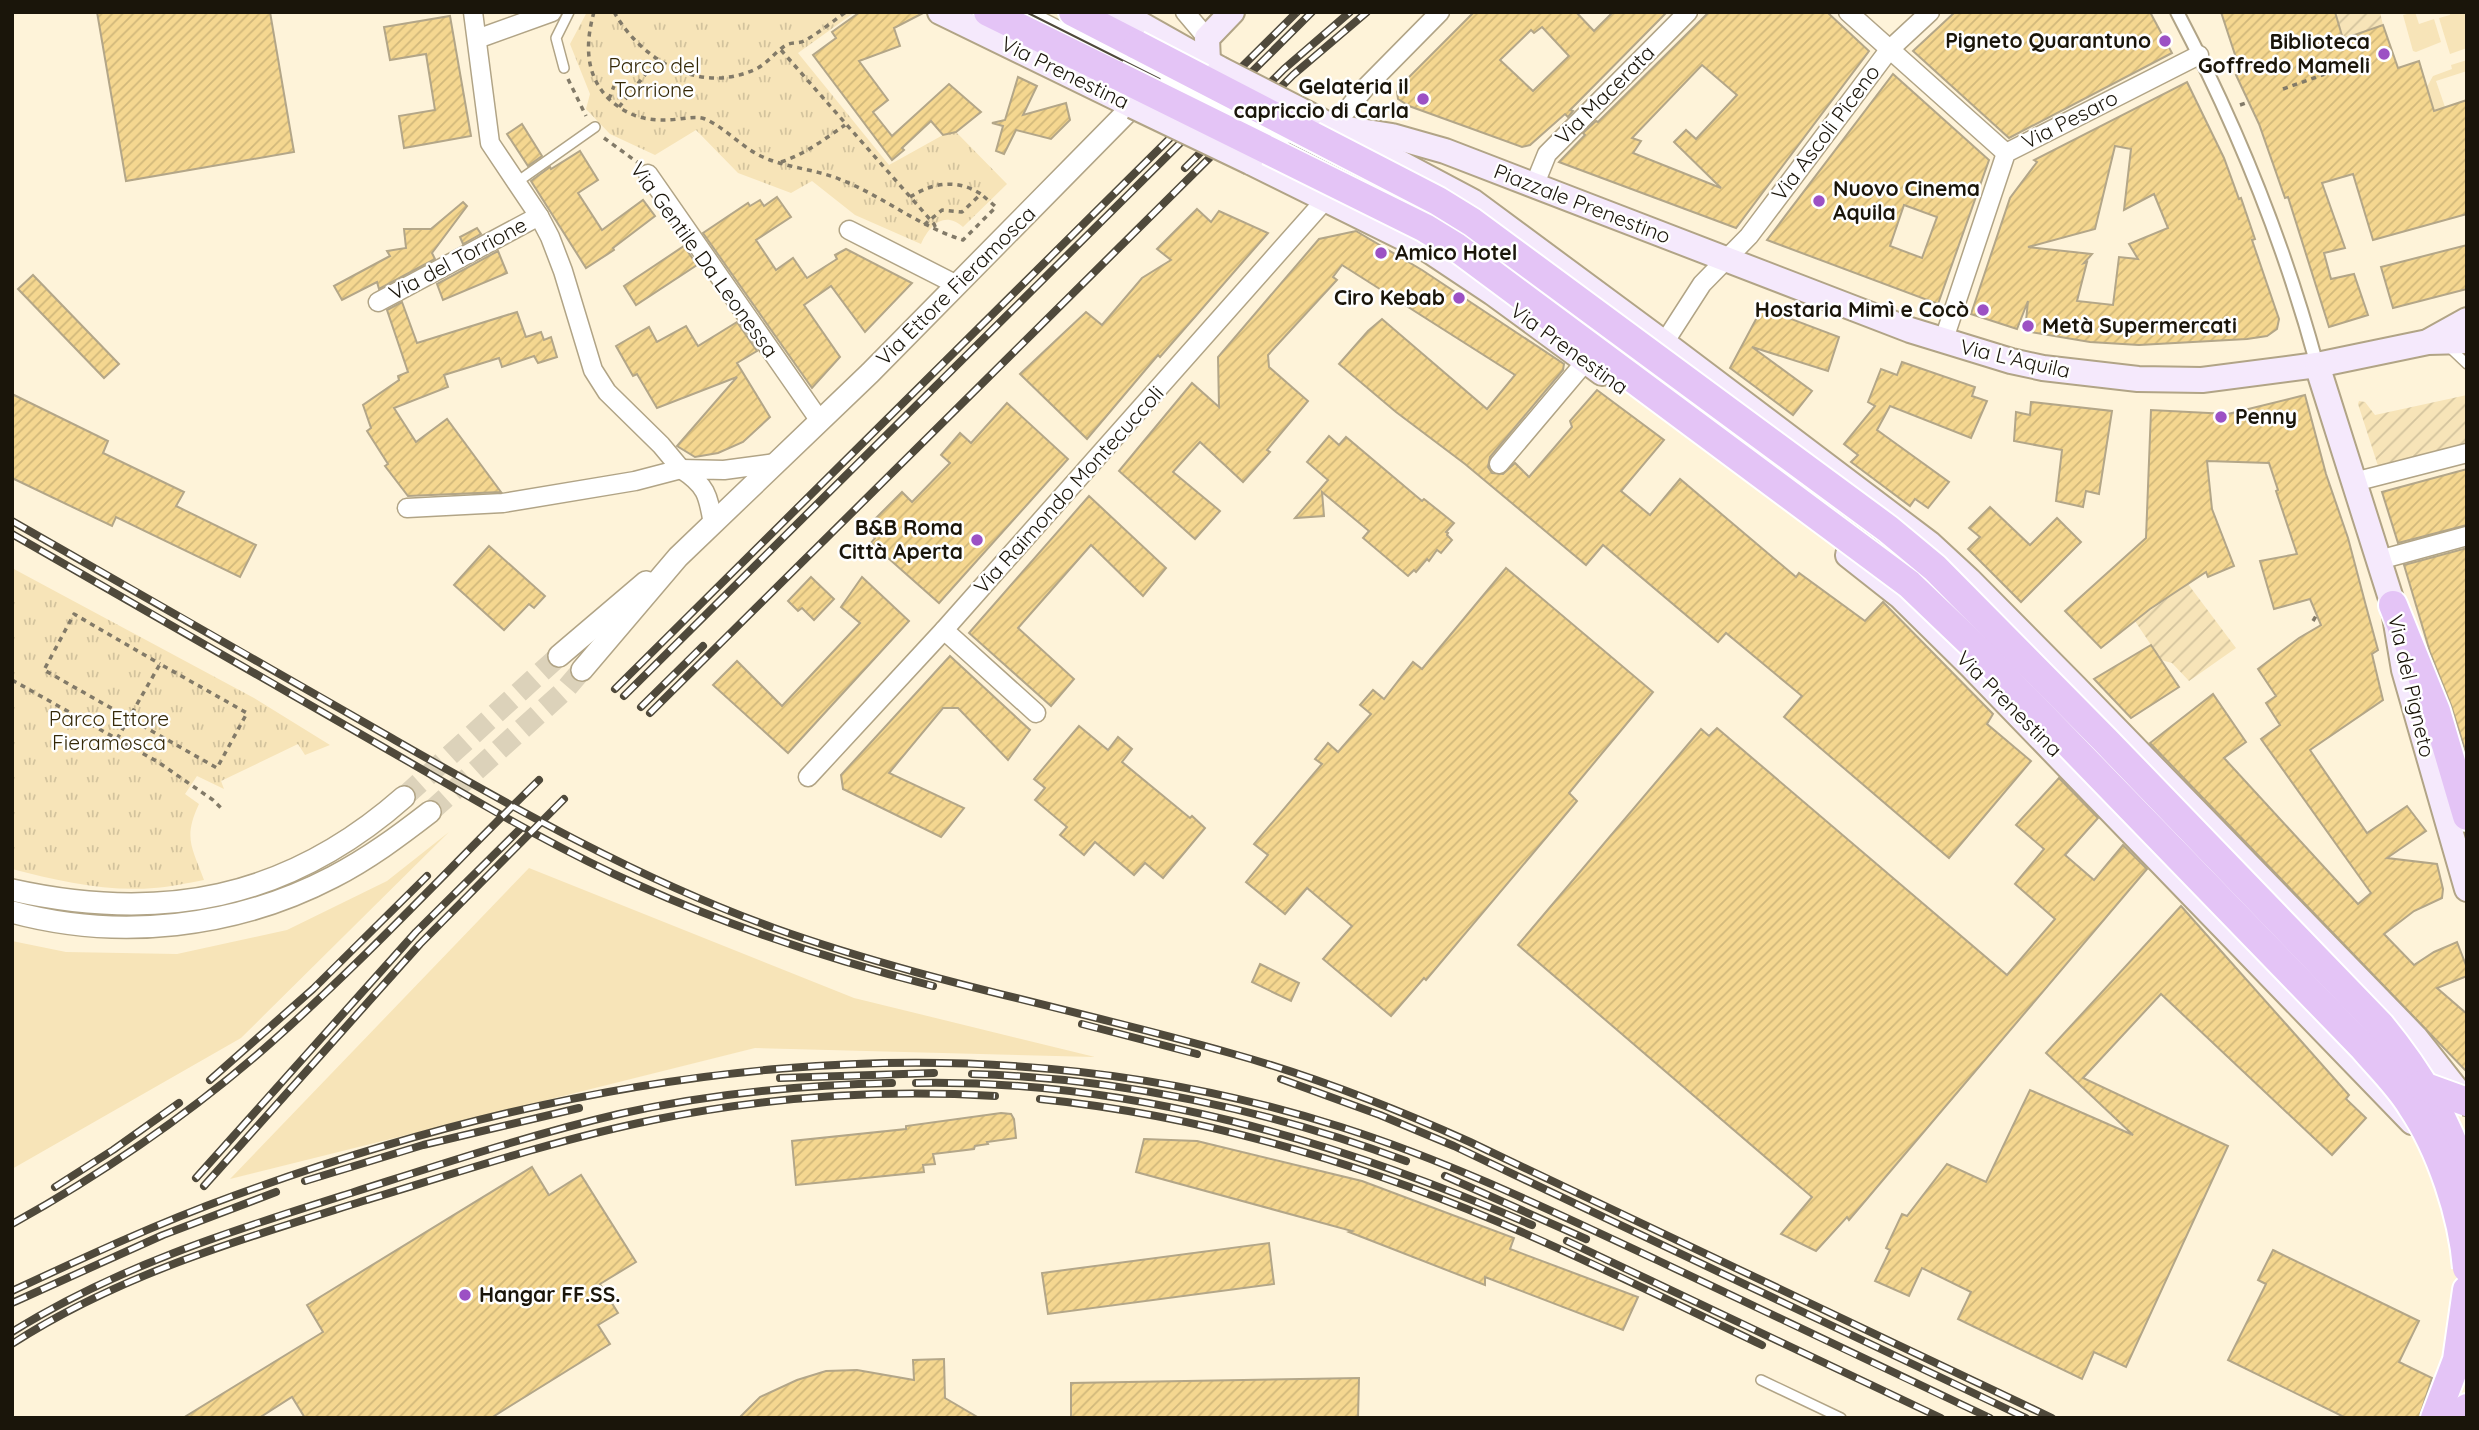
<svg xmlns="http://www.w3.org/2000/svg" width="2479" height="1430" viewBox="0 0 2479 1430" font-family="Quicksand,sans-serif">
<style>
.grass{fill:#f7e4b8}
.park{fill:url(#park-tufts)}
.garden{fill:url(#garden-furrows)}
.building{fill:url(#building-hatch);stroke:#b3a688;stroke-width:2;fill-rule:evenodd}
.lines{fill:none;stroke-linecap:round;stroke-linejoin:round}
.tertiary-tunnel{stroke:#dcd2ba;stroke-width:21;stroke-dasharray:21 10;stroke-linecap:butt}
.service-casing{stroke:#b1a486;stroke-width:12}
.pedestrian-casing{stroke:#b1a486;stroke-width:16}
.minor-casing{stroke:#b1a486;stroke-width:21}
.tertiary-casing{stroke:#b1a486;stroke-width:24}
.secondary-casing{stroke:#b1a486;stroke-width:28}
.trunk-casing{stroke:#fff;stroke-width:32}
.path{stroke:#827a68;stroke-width:3.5;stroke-dasharray:5 5;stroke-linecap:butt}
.service{stroke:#fff;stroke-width:9}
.pedestrian{stroke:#fff;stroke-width:12}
.minor{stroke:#fff;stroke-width:18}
.tertiary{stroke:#fff;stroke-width:21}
.secondary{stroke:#f5e9fc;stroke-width:24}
.trunk{stroke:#e4c4f6;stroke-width:28}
.tram{stroke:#4f493b;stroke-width:2}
.rail-casing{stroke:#4f493b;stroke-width:8}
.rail{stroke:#fff;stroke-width:5;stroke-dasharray:16;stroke-linecap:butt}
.service-bridge-casing{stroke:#b1a486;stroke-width:12;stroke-linecap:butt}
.secondary-bridge-casing{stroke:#b1a486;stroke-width:28;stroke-linecap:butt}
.trunk-bridge-casing{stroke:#fff;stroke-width:32;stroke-linecap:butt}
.service-bridge{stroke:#fff;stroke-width:9}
.secondary-bridge{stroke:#f5e9fc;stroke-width:24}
.trunk-bridge{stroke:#e4c4f6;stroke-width:28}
.poi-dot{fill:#9c51c4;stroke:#fff;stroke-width:2.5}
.labels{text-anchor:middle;stroke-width:5;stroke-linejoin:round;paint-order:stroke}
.poi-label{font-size:21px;font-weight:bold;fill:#1a150a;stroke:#fff;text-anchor:end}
.park-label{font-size:21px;fill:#342807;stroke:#fff}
.street-label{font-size:21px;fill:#1a150a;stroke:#fff}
</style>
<defs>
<pattern id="park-tufts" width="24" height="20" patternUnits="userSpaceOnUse" patternTransform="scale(1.75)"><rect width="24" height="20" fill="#f7e4b8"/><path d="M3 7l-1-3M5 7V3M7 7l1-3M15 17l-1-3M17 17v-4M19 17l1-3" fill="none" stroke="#d3c39d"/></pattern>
<pattern id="garden-furrows" width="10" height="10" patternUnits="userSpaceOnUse" patternTransform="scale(1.75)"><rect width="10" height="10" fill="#f7e4b8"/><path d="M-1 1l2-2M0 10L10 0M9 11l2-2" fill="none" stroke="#d3c39d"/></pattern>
<pattern id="building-hatch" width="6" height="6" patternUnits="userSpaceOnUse" patternTransform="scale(1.75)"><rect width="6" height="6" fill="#f5d790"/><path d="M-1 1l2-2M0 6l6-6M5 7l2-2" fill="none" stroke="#d1b87b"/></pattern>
</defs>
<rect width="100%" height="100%" fill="#fef3d9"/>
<g class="grass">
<polygon points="2415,12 2419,24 2434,19 2441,42 2416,52 2413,51 2403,15"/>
<polygon points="2450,12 2467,12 2467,48 2450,54 2439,18 2450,15"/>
<polygon points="2467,60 2467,71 2436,81 2445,107 2434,111 2427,87 2433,76 2452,69 2451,65"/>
<polygon points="449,832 241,1038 12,1169 12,941 66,952 177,954 287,930 387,881"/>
<polygon points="529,868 854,998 1095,1057 755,1048 230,1179"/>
</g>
<g class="park">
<path d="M587 12H855L798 53 889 165 943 135 956 132 1007 184 963 227C944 210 929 226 921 244L855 215 812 181 791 193 738 173 696 130 655 155 610 134 586 109 590 94 570 44Z"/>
<path d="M12 568 254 698 330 745 305 755 298 744 221 781 224 789 197 776 185 794 199 804C183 838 192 847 204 880 187 883 171 887 154 888 107 892 58 881 12 869Z"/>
</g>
<g class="garden">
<polygon points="2335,12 2380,12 2383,25 2278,61"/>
<polygon points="2467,395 2467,443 2378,466 2358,404 2359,401 2365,402 2375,415"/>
<polygon points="2188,584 2236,648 2189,681 2172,663 2161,660 2135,621"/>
</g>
<g class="building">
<polygon points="97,12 270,12 294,152 126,181"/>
<polygon points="860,12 925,12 894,28 900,46 859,61 888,100 873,112 892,136 949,84 981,112 956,132 943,135 931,121 902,148 904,150 892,160 813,55 836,38 832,32"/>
<path d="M1474 12H1576L1594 31 1613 12H1667L1570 110 1573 111 1568 117 1565 114 1530 145 1522 147 1409 106 1398 99 1397 92 1401 85ZM1542 27 1569 56 1533 91 1500 60 1531 30 1534 33Z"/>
<path d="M1709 12H1827L1869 51 1736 228 1559 162 1585 135 1583 133 1596 121 1598 122ZM1702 65 1737 95 1696 139 1686 130 1674 142 1721 188 1633 153 1641 141 1632 138Z"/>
<polygon points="1955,12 2150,12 2172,53 2009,138 1913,51"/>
<polygon points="2221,12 2335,12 2343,39 2383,25 2398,68 2419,61 2434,111 2467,100 2467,214 2373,240 2353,174 2322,183 2345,248 2324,253 2331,279 2354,274 2368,315 2329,327 2288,197 2285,198 2259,124 2236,75 2241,73"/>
<polygon points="450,16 471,136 404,148 399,116 435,110 426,54 390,60 384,27"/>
<path d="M1893 74 1989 160 1938 304 1767 240ZM1904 205 1937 217 1922 258 1890 246Z"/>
<polygon points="1018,77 1037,86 1023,115 1066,103 1070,120 1051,139 1016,130 1004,154 996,151 1003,126 992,123 1005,120"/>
<path d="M2187 82 2224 158 2239 199 2241 198 2255 239 2252 240 2279 319 2277 329 2267 336 2247 339 2139 345 2090 342 2025 331 2028 301 2017 329 1971 314 2010 198 2037 162 2034 160ZM2115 146 2131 149 2124 210 2154 194 2168 228 2129 244 2138 259 2119 257 2113 305 2077 301 2087 262 2084 263 2092 254 2028 247 2095 229Z"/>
<polygon points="522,124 542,156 528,166 507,134"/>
<polygon points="580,151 598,180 578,193 602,230 643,200 655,216 613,248 614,250 586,268 531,181 550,167 551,169"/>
<polygon points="777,197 791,217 756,240 776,270 793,258 807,278 837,259 835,255 846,249 912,283 865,332 831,286 804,305 840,357 812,388 703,233 748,203 750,206 760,200 764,206"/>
<polygon points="463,202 467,206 432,253 435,259 379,289 377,282 342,300 334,286 390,256 387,251 406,248 404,229 431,229"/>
<polygon points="1197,209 1211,222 1219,211 1268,233 1160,357 1158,355 1087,439 1020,374 1086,312 1102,325 1142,278 1171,260 1157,249"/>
<polygon points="477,228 481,234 463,244 460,237"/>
<polygon points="1356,231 1422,270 1564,364 1563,370 1490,457 1488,467 1492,473 1503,474 1515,463 1529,477 1572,427 1570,421 1597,390 1664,440 1621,491 1650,515 1680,479 1796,577 1799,573 1865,621 1883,602 1993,714 1987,724 2031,761 1949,858 1784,717 1802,696 1726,633 1718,642 1603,545 1586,565 1465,464 1396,412 1339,364 1368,331 1382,319 1487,409 1515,375 1342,265 1333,277 1337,280 1268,355 1269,367 1308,401 1267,450 1270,452 1243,482 1200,442 1173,472 1220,511 1195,539 1119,471 1192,383 1219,407 1218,357 1319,239"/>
<polygon points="2467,245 2467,289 2393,308 2381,267"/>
<polygon points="684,246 697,265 636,305 624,286"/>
<polygon points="498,251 507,273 443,300 437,284"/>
<polygon points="33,275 119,364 104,378 18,289"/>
<polygon points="402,302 417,343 517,312 526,337 541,332 544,340 551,337 557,357 538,363 534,356 502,367 499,358 444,375 448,387 394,408 416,442 447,419 501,492 408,496 385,466 388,464 367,431 371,428 363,405 399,380 398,376 408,372 387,310"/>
<polygon points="1762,308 1839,337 1828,371 1752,347 1812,391 1793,415 1730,368"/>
<polygon points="737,322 757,351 737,363 770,417 743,442 718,453 695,457 677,446 737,377 657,408 637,374 633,376 616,346 649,327 657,342 686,326 698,346"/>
<polygon points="1902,362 1975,387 1972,396 1987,401 1971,438 1890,406 1877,430 1949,482 1928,508 1915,499 1910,506 1851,462 1858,455 1844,444 1875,406 1868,402 1881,369 1897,375"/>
<polygon points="12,394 108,441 103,453 184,492 176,506 256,545 240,577 116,517 112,526 12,478"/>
<polygon points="2305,395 2326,474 2348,538 2366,606 2378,650 2372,654 2383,700 2310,750 2367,833 2407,806 2426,831 2387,858 2437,864 2443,889 2442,898 2414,911 2384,934 2414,965 2434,952 2457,942 2467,968 2467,976 2437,988 2467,1014 2467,1072 2150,743 2213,694 2246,742 2224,758 2358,904 2371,893 2261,739 2280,725 2266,703 2276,696 2258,669 2299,638 2321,625 2310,599 2274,609 2260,561 2297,554 2276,491 2278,490 2269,463 2207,461 2212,509 2234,566 2208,577 2206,572 2150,609 2101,648 2065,611 2146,538 2151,410 2228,414"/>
<polygon points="2031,402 2112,411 2099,494 2086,491 2083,507 2056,501 2062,450 2014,441 2016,412 2030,415"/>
<polygon points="1007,403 1068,459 939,603 871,543 875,538 865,529 902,492 912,502 950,463 941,455 960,433 971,443"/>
<polygon points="1329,436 1339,445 1346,437 1422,501 1424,499 1454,523 1446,532 1448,533 1447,535 1452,540 1441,553 1437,550 1429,561 1427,559 1416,572 1414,570 1408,576 1363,538 1369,531 1322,492 1324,516 1295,518 1328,480 1307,462"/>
<polygon points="2467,469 2467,525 2398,543 2382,492"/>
<polygon points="1089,496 1166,568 1143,596 1091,545 1018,628 1074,679 1051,706 969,633"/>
<polygon points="1990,507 2030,545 2057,518 2081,542 2021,602 1968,549 1980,537 1969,528"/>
<polygon points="489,546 545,596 534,608 529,604 504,630 454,585"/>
<polygon points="2467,548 2467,756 2451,705 2430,652 2404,565"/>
<polygon points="1506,568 1653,692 1569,793 1577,801 1426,980 1424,978 1391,1016 1323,959 1352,926 1307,888 1285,914 1246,882 1268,855 1254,844 1322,764 1315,759 1328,743 1338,752 1371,714 1360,705 1373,690 1384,699 1413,662 1422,669"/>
<polygon points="811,577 834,599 814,620 802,608 798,611 788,601"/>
<polygon points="862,577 909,621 788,753 713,685 737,661 782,706 860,623 841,607"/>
<polygon points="2151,645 2179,687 2131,718 2094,679"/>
<polygon points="950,656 1030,730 1008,760 958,708 943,708 889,773 964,808 941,837 843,789 841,775"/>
<polygon points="1079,726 1108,750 1118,737 1132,749 1122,762 1190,818 1192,816 1205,828 1163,878 1145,863 1134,875 1095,842 1084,855 1060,835 1067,827 1035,800 1045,788 1034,779"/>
<polygon points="1717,728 2007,975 2055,919 2015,884 2044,849 2016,825 2059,778 2098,818 2065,855 2094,880 2123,845 2147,869 1849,1220 1847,1217 1816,1251 1781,1234 1812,1197 1518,945 1701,729 1709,736"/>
<polygon points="2181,906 2349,1095 2346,1099 2366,1118 2332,1155 2161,994 2083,1078 2228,1146 2126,1367 2094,1352 2082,1379 1958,1319 1971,1292 1922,1268 1909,1296 1875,1281 1890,1250 1886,1248 1902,1214 1907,1216 1947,1164 1986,1182 2030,1090 2133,1135 2046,1053"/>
<polygon points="1260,964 1299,983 1291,1001 1252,982"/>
<polygon points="1001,1113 1011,1114 1014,1119 1016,1138 987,1142 988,1144 975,1146 974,1149 933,1154 935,1164 923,1165 924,1172 796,1185 792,1141 906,1129 906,1126"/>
<polygon points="1144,1139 1197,1141 1362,1181 1514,1238 1510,1249 1638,1297 1623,1330 1485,1277 1485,1285 1349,1232 1352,1231 1136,1172"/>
<polygon points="532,1167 549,1195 581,1175 636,1262 600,1284 618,1313 598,1325 610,1344 491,1418 305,1418 292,1397 259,1418 183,1418 323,1332 307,1305"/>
<polygon points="1269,1243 1274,1284 1048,1314 1042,1273"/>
<polygon points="2273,1250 2419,1321 2399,1362 2432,1378 2419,1418 2346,1418 2228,1360 2266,1284 2258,1280"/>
<polygon points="944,1359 945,1398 979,1418 739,1418 760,1397 797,1380 826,1371 857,1370 914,1380 913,1360"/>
<polygon points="1359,1378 1358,1418 1071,1418 1071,1383"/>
</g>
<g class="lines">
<g class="tertiary-tunnel">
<polyline points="404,797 559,656"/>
<polyline points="430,812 564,691 582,670"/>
</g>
<defs>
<g id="service">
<polyline points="1032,12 1165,79"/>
<polyline points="564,68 556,38 569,12"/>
<polyline points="1285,140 1360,178 1371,180"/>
<polyline points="517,182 595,127"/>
<polyline points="2448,346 2467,364"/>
<polyline points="1761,1380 1841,1418"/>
</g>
<path id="pedestrian" d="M2177 12C2236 124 2284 243 2317 365"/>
<g id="minor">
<polyline points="1185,12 1207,38"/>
<polyline points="1848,12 2006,153"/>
<polyline points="477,39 552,12"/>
<polyline points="1333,127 1365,88 1440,12"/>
<polyline points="648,174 820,421"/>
<polyline points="1534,186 1547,154 1688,12"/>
<polyline points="849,230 957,285"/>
<polyline points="378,302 539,216"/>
<polyline points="1943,342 2006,153 2199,55"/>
<polyline points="1664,343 1702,284 1749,236 1889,50 1930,12"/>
<polyline points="1499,464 1586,361"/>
<polyline points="2354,482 2467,453"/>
<polyline points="407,508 503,503 635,481 681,469 661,445 607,392 593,370 563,271 550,237 539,216 490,143 473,12"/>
<path d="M713 524C708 495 707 486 681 469L724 470 776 463"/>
<polyline points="2379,560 2467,536"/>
<polyline points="944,630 1036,713"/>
<polyline points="808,777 944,630 1326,199"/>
</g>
<g id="tertiary">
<polyline points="559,656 646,582"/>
<polyline points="582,670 678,557 870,373 1133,106"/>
<path d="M12 890C161 923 287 900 404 797"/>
<path d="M12 912C119 941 235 928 333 877 368 859 399 836 430 812"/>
</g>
<g id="secondary">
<polyline points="940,12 1133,106"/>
<polyline points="1119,12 1220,69"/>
<polyline points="1208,62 1207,38 1232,12"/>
<polyline points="1310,115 1472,201 1664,343 1930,544 1969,580 2075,687 2415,1037 2467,1103"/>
<polyline points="1348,129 1392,136 1445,151 1910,330 2011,361 2043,368 2138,379 2202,380 2317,365 2428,342 2467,341"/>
<polyline points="1250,162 1430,251 1493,293 1602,373"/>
<polyline points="2431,340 2467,320"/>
<polyline points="2317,365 2393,605 2404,670 2467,889"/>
<polyline points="1848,555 1900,596 1971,666 2412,1122"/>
</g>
<g id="trunk">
<polyline points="988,12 1116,75"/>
<polyline points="1073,12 1137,45"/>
<polyline points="2393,605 2436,711 2467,816"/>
<polyline points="2435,1418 2457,1360 2467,1290"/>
<polyline points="2462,1418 2467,1408"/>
</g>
</defs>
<use href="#service" class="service-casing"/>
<use href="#pedestrian" class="pedestrian-casing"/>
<use href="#minor" class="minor-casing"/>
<use href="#tertiary" class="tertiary-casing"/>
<use href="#secondary" class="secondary-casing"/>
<use href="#trunk" class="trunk-casing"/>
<g class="path">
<path d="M594 12C585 44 585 76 610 100 631 119 653 122 679 119 688 118 697 116 705 119 726 128 742 148 763 157 787 168 815 169 839 179 883 196 918 226 963 240L996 207 981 194"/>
<path d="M614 12C642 61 700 95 756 69 768 63 775 52 786 45 792 42 800 44 806 40 820 32 833 21 846 12"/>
<polyline points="781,50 934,224 937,231"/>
<polyline points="568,79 586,116"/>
<polyline points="2283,89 2370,58"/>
<polyline points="609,99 614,86"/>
<polyline points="2240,105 2249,102"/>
<polyline points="619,107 657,60"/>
<polyline points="604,138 637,162"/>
<path d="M781 162C805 154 825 139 845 125"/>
<path d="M910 197C934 182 957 179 981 194L962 212 942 210 924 225"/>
<polyline points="2313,621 2316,616"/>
<polyline points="12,680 158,762 213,800 222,809"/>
<polyline points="117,739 160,664 247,713 217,768 44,670 74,614 160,664"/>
</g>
<use href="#service" class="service"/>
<use href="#pedestrian" class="pedestrian"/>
<use href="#minor" class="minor"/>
<use href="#tertiary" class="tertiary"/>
<use href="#secondary" class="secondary"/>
<use href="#trunk" class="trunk"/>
<polyline class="tram" points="1026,12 1451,225 1903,559 1959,610 2234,893 2387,1057 2467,1151"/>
<defs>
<g id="rail">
<polyline points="1185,168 1284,69 1350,12"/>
<path d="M12 521C135 591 258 661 381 732 509 805 635 878 774 928 922 981 1079 1010 1230 1053 1313 1076 1392 1107 1470 1142L2052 1418"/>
<path d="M12 534C136 605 260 676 383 747 467 795 550 846 638 885 733 928 832 960 933 986"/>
<polyline points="615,689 1297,12"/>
<polyline points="624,696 1312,12"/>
<polyline points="641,707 703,646"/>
<polyline points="650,713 1293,75 1367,12"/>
<polyline points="1082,1024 1197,1054"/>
<path d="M972 1074C1119 1078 1269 1110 1406 1161"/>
<polyline points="780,1078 934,1073"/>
<polyline points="1281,1079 1380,1115 1454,1146 2026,1418"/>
<polyline points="210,1080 313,989 427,876"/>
<path d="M916 1083C1129 1079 1339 1141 1532 1225"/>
<path d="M1040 1099C1197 1115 1351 1160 1496 1221 1586 1259 1674 1303 1762 1345"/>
<polyline points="1445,1176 1586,1239"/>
<polyline points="196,1178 416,932 520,829"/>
<polyline points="305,1181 423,1145 579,1108"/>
<polyline points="204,1186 420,944 564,799"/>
<polyline points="55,1187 113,1150 179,1103"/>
<path d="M12 1224C102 1174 188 1115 265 1048 361 964 448 869 539 780"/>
<polyline points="1567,1241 1941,1418"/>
<path d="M12 1291C85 1257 158 1223 233 1196 591 1065 971 1010 1341 1127 1451 1162 1554 1212 1659 1261 1769 1313 1879 1366 1990 1418"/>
<polyline points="12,1303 163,1235 276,1192"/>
<path d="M12 1332C120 1265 234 1230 354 1192 442 1164 529 1135 619 1114 708 1094 800 1085 892 1083"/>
<path d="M12 1344C120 1274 242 1239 363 1201 459 1172 555 1140 653 1120 766 1097 881 1089 995 1096"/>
</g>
</defs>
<use href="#rail" class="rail-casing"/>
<use href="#rail" class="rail"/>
<defs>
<polyline id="service-bridge" points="1165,79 1285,140"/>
<g id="secondary-bridge">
<polyline points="1220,69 1310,115"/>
<polyline points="1133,106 1250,162"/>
</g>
<g id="trunk-bridge">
<path d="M1137 45 1438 201 1472 222 1888 529 1935 568 2105 740 2380 1025C2421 1075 2447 1120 2467 1181"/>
<path d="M1116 75 1425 228 1456 247 1909 584 1977 649 2363 1047C2379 1066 2398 1084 2411 1105 2441 1149 2463 1216 2467 1268"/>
<polyline points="2420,1085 2467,1102"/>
</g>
</defs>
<use href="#service-bridge" class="service-bridge-casing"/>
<use href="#secondary-bridge" class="secondary-bridge-casing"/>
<use href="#trunk-bridge" class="trunk-bridge-casing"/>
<use href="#service-bridge" class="service-bridge"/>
<use href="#secondary-bridge" class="secondary-bridge"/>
<use href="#trunk-bridge" class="trunk-bridge"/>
</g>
<g class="poi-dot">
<circle cx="2165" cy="41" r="7"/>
<circle cx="2384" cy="54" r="7"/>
<circle cx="1423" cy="99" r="7"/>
<circle cx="1819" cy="201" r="7"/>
<circle cx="1381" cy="253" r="7"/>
<circle cx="1459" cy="298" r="7"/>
<circle cx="1983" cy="310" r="7"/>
<circle cx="2028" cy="326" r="7"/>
<circle cx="2221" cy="417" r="7"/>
<circle cx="977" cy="540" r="7"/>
<circle cx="465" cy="1295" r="7"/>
</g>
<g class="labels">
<g class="poi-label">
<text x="2151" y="48">Pigneto Quarantuno</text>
<text x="2370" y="49">Biblioteca<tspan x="2370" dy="24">Goffredo Mameli</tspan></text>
<text x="1409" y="94">Gelateria il<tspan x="1409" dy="24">capriccio di Carla</tspan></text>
<text x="1833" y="196" text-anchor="start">Nuovo Cinema<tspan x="1833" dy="24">Aquila</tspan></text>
<text x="1395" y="260" text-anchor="start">Amico Hotel</text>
<text x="1445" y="305">Ciro Kebab</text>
<text x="1969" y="317">Hostaria Mimì e Cocò</text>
<text x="2042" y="333" text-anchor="start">Metà Supermercati</text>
<text x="2235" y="424" text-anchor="start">Penny</text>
<text x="963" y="535">B&amp;B Roma<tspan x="963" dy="24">Città Aperta</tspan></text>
<text x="479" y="1302" text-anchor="start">Hangar FF.SS.</text>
</g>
<g class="park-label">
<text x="654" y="73">Parco del<tspan x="654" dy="24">Torrione</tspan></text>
<text x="109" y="726">Parco Ettore<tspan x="109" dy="24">Fieramosca</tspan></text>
</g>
<g class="street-label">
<text transform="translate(1065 73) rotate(26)" y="7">Via Prenestina</text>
<text transform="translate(1605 95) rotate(-45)" y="7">Via Macerata</text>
<text transform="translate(2070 120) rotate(-27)" y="7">Via Pesaro</text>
<text transform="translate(1826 133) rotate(-53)" y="7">Via Ascoli Piceno</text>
<text transform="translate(1582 204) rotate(21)" y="7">Piazzale Prenestino</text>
<text transform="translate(458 259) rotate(-28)" y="7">Via del Torrione</text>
<text transform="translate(704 260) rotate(54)" y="7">Via Gentile Da Leonessa</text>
<text transform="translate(956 286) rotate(-45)" y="7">Via Ettore Fieramosca</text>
<text transform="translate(1569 349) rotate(36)" y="7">Via Prenestina</text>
<text transform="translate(2015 359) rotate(13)" y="7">Via L'Aquila</text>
<text transform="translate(1069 490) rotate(-48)" y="7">Via Raimondo Montecuccoli</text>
<text transform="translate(2411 686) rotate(77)" y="7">Via del Pigneto</text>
<text transform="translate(2009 704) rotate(45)" y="7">Via Prenestina</text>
</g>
</g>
<rect width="2479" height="1430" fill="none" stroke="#1a150a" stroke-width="28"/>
</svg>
